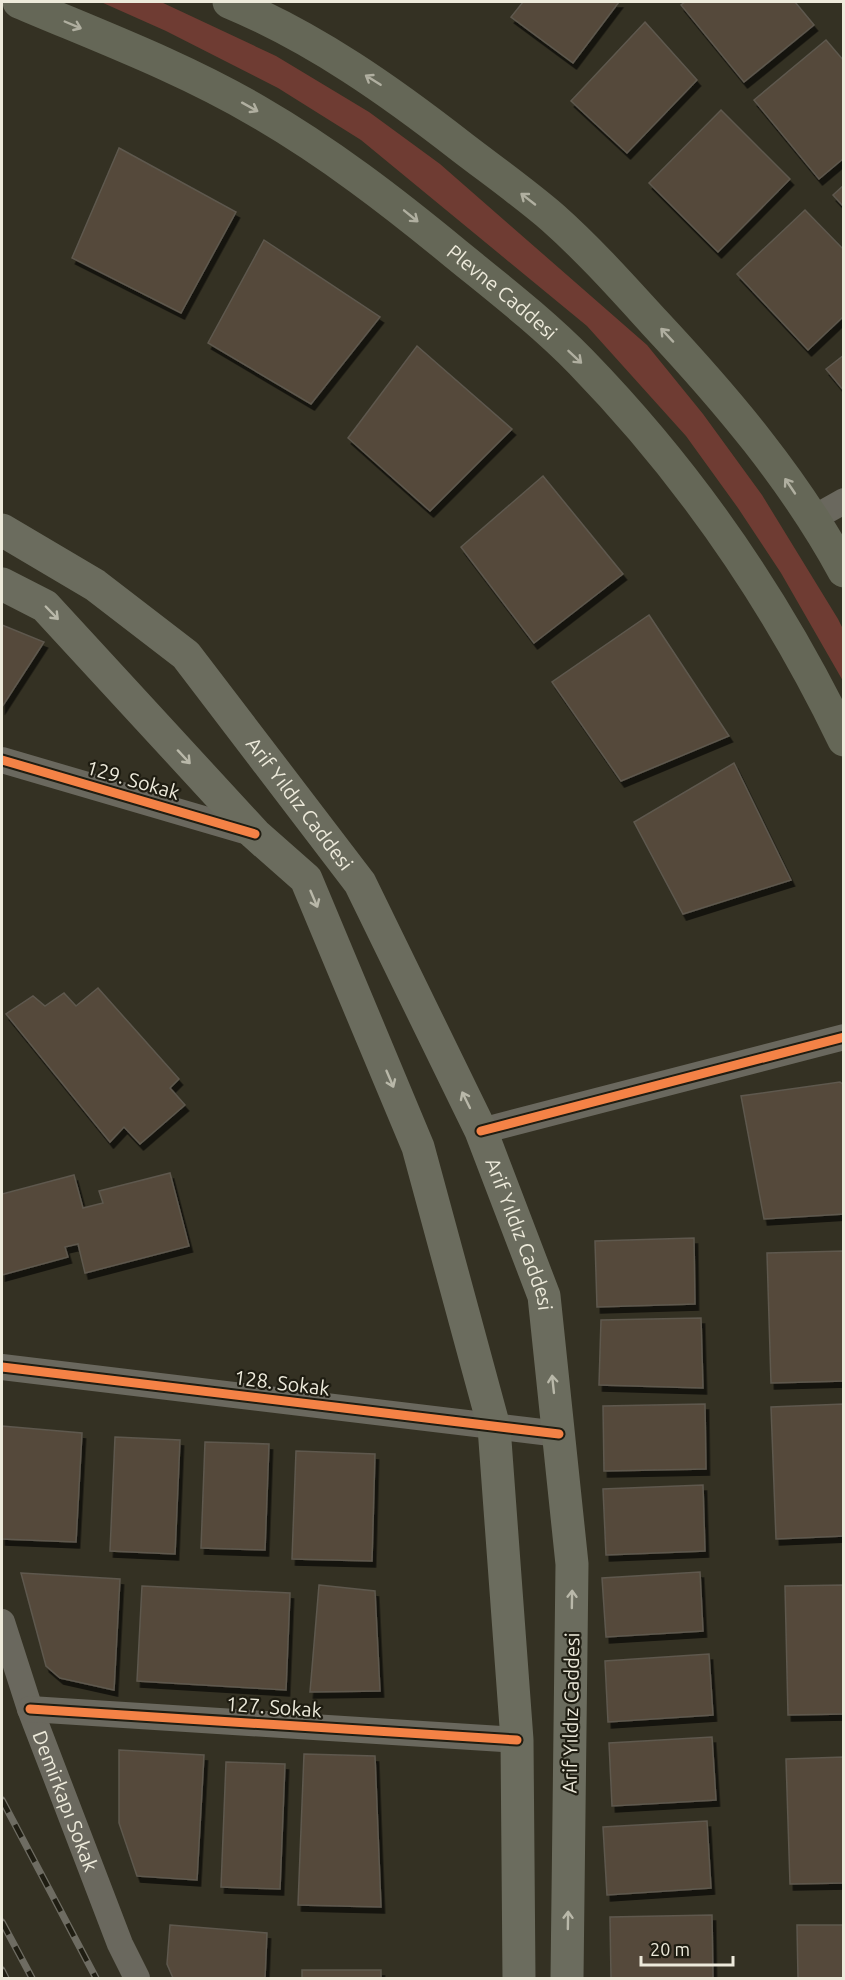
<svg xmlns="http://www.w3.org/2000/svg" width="845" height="1980" viewBox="0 0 845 1980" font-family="Ubuntu,sans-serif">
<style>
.green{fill:#6f3c33}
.building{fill:#544a3a;stroke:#5e584e;stroke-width:1.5;filter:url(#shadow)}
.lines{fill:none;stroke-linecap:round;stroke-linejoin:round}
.street{stroke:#6a685e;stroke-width:26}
.secondary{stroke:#6b6c5e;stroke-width:33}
.primary{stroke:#656757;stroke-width:33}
.rail-casing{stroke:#6e6c62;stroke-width:7}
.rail{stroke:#1f1d12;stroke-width:4.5;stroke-dasharray:14;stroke-linecap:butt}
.cycleway-casing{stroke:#1f1d12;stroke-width:13}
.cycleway{stroke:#f48246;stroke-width:9}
.oneway{stroke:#b0afa0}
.oneway2{stroke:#b9b8a9}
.labels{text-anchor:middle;stroke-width:4.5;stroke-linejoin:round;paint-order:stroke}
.street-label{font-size:20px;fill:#edeadb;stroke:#1f1d12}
</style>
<defs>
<filter id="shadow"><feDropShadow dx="3.5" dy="6" stdDeviation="0" flood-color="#0009"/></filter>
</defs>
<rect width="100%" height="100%" fill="#343123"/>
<polygon class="green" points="101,2 161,2 276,56 369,112 440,164 647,345 703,414 762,495 838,619 843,629 843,681 781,573 738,508 686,436 587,326 361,140 278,88 166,31"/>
<g class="building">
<polygon points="523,2 619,2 573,63 511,17"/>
<polygon points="685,2 795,2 814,25 744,82 681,5"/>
<polygon points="645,22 697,80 627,153 571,101"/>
<polygon points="826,40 844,61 844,158 819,179 754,100"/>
<polygon points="721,110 790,179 718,252 649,183"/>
<polygon points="119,148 236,212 181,313 72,258"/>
<polygon points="844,185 844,207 833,195"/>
<polygon points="805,210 844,250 844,316 808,350 737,274"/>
<polygon points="264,240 380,317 311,404 208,343"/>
<polygon points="417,346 512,429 430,511 348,438"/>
<polygon points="844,355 844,391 826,369"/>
<polygon points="543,476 623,574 534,643 461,547"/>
<polygon points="649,615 729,736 621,781 552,682"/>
<polygon points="2,625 44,642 2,707"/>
<polygon points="734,763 791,880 683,914 634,822"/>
<polygon points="98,988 179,1079 170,1088 185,1105 140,1144 124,1127 110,1142 6,1014 33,996 45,1006 64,993 76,1006"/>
<polygon points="840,1082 844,1085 844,1214 764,1219 741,1096"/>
<polygon points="170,1173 189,1246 85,1273 78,1244 65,1247 68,1257 2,1275 2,1194 74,1175 83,1208 103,1203 99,1191"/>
<polygon points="694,1238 695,1304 597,1307 595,1241"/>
<polygon points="844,1251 844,1381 771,1383 767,1253"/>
<polygon points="701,1318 703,1388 599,1385 601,1320"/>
<polygon points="705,1404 706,1469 604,1471 603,1406"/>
<polygon points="844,1404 844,1536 776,1539 771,1407"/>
<polygon points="2,1426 82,1433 76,1542 2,1539"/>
<polygon points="115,1437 180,1440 175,1554 110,1551"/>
<polygon points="205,1442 269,1444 265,1550 201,1548"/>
<polygon points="296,1451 375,1454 372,1561 292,1559"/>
<polygon points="703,1485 705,1551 606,1555 603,1489"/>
<polygon points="700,1572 703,1631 606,1637 602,1578"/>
<polygon points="21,1573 120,1579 114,1690 60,1678 46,1666"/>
<polygon points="319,1585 375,1591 380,1691 310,1692"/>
<polygon points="844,1585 844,1714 788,1715 785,1586"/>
<polygon points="142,1586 290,1593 286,1690 137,1681"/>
<polygon points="709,1654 713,1715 608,1722 605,1661"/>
<polygon points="712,1737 716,1800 612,1806 609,1743"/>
<polygon points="119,1750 204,1755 197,1880 137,1876 119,1823"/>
<polygon points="304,1754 375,1756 381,1907 298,1905"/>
<polygon points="844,1757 844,1883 790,1884 786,1759"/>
<polygon points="226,1762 285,1764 280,1889 221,1887"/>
<polygon points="707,1821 711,1888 607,1895 603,1827"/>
<polygon points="712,1915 713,1978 611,1978 610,1917"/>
<polygon points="170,1925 267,1933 265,1978 173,1978 167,1964"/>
<polygon points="797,1925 844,1925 844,1978 798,1978"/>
<rect x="302" y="1970" width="79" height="8"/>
</g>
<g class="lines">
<g class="street">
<polyline points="812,519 844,501"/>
<polyline points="2,760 255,834"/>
<polyline points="481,1131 844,1037"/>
<polyline points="2,1367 559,1434"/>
<path id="s1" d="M2 1622 30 1709 120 1944 137 1978"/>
<polyline points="30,1709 517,1740"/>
</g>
<g class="secondary">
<path id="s2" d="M2 530 95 585 186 655 360 883 481 1131 544 1296 572 1564 567 1978"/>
<polyline points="2,584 45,606 255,834 306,879 418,1147 494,1427 517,1740 519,1978"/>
</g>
<g class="primary">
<path id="s3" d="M19 2C99 36 182 67 257 111 328 152 393 202 456 254 499 289 543 323 581 362 688 472 777 601 844 740"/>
<path d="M229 2C315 38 390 91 463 148 493 171 524 193 553 218 589 250 622 287 654 322 726 399 794 479 844 571"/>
</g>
<defs>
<g id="rail">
<polyline points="2,1800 96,1978"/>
<polyline points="2,1922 32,1978"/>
<polyline points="2,1970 6,1978"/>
</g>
</defs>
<use href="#rail" class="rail-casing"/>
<use href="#rail" class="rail"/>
<defs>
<g id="cycleway">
<polyline points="2,760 255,834"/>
<polyline points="481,1131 844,1037"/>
<polyline points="2,1367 559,1434"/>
<polyline points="30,1709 517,1740"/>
</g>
</defs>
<use href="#cycleway" class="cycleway-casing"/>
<use href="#cycleway" class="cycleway"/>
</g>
<defs><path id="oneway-shaft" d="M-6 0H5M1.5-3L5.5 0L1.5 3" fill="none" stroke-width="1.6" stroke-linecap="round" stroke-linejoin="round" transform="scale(1.5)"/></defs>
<g class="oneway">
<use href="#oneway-shaft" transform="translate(73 25) rotate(23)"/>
<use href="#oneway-shaft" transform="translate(373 80) rotate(-148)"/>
<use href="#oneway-shaft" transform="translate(250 107) rotate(29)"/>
<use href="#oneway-shaft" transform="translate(528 199) rotate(-142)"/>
<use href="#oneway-shaft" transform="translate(411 216) rotate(39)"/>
<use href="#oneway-shaft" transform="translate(667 335) rotate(-133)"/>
<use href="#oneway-shaft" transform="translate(575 357) rotate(43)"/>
<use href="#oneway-shaft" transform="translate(790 486) rotate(-124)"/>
</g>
<g class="oneway2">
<use href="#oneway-shaft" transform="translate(52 613) rotate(46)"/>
<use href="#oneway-shaft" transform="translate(184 757) rotate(47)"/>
<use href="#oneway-shaft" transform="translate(314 899) rotate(67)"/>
<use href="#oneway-shaft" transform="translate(390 1079) rotate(67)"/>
<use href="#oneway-shaft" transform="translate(466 1100) rotate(-116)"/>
<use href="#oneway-shaft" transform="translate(553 1384) rotate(-96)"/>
<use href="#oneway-shaft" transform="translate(572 1599) rotate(-89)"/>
<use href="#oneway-shaft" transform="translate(568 1920) rotate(-89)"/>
</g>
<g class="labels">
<g class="street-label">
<text dy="7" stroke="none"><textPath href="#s3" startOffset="567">Plevne Caddesi</textPath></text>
<text transform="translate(133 780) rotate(16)" y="7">129. Sokak</text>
<text dy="7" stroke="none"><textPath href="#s2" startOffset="410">Arif Yıldız Caddesi</textPath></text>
<text dy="7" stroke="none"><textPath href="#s2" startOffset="896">Arif Yıldız Caddesi</textPath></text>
<text transform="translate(282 1383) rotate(7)" y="7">128. Sokak</text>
<text transform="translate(274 1707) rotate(4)" y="7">127. Sokak</text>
<text transform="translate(571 1713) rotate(-89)" y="7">Arif Yıldız Caddesi</text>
<text dy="7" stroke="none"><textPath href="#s1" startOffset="190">Demirkapı Sokak</textPath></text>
</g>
</g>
<rect width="845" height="1980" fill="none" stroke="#edeadb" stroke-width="6"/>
<path d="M641 1956v9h92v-9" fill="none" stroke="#edeadb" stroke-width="3"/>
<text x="650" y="1956" font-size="18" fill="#edeadb" stroke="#1f1d12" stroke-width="4.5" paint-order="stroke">20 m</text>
</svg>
